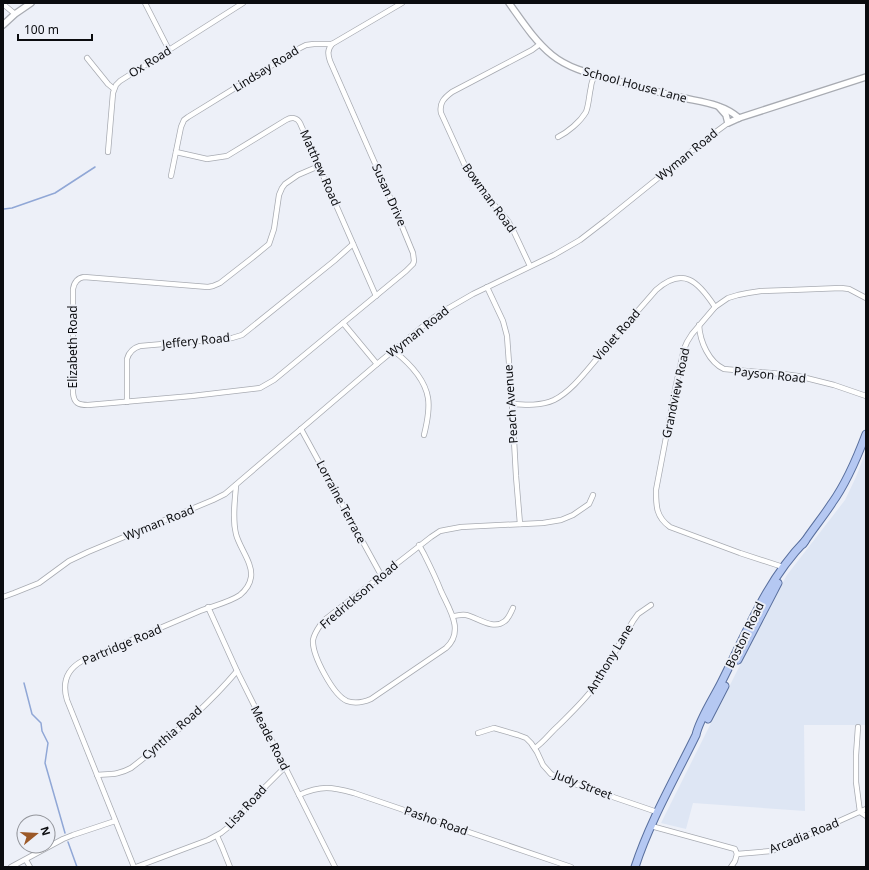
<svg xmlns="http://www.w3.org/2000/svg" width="869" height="870" viewBox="0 0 869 870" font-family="'Noto Sans',sans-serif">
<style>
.built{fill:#dee6f4}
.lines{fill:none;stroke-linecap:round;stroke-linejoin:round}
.stream{stroke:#90a7d6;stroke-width:1.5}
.minor-casing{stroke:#a8abb2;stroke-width:6}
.tertiary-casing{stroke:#a8abb2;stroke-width:8}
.primary-casing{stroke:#596f9d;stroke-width:9}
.minor{stroke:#fff;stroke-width:4.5}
.tertiary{stroke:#fff;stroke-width:5.5}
.primary{stroke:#b5c8f2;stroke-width:7}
.labels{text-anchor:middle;stroke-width:4;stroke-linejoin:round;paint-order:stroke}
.street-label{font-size:12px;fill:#0b0c0f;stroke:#edf0f8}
</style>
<rect width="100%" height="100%" fill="#edf0f8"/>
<polygon class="built" points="866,451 866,725 804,725 805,811 693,803 686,829 661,823 771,603 787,575 845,500 856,477"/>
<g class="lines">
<g class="stream">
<polyline points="4,209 12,208 55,193 95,167"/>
<polyline points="24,683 32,714 41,723 42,731 48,743 45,763 65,833"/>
<polyline points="68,842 77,867"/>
</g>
<defs>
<g id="minor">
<polyline points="145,3 169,50"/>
<polyline points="3,4 15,14"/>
<path d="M332 44C327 50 328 55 330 61L392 202 413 253 414 261 413 264 406 271 343 323"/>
<polyline points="87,58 108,84 114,89"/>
<path d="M558 137C568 132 580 122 586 112 589 104 589 95 591 87 591 83 593 79 595 75"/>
<polyline points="108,152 113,93 116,85 120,81 243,3"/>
<path d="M176 152 207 159 227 156 286 120C291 117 297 117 300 123L376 296"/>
<path d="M319 166 298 175 285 184 282 188 279 195 274 229 269 244 252 258 220 283 213 286 208 287 84 277C77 278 74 283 73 289V393C74 403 78 405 88 405L192 396 260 388 274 380 343 323 377 364"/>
<polyline points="171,176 181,127 184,120 188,117 300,48 306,45 314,44 332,44 402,3"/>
<path d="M530 266 514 232 508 221 473 180 467 170 441 113C439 103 444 98 452 92L532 50 540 44"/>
<polyline points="487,287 503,321 507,336 512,404 516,476 520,524"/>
<path d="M699 325C700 342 709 362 724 369L783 374 798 376 834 385 866 396"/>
<path d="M394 351C408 362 425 379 428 398 430 410 427 423 424 435"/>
<path d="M127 402V359C129 352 133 348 140 346L232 338 242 335 334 261 353 244"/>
<path d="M512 404C526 405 541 406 554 400 572 391 587 370 600 355 618 333 637 312 656 290 683 266 698 281 715 307"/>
<polyline points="301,429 381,575"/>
<path d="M419 545 424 554C430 566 436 578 441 591 449 609 465 631 446 648L371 699C364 702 355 704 347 701 333 695 312 655 313 640 314 633 319 627 323 621L431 537 440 531 445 530 461 527 543 523 561 520 573 515 589 504 593 495"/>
<path d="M783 567 740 553 670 527C656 517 656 506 656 490L676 385 684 349 687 342 692 334 715 307 728 298 738 295 748 293 761 291 791 290 841 288 849 289 866 298"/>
<polyline points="3,597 14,593 39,583 69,561 88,552 213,500 225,494 246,476 377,364 433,318 447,309 473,294 554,255 580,240 606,220 709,137 728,123"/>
<polyline points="208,607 237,671 335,867"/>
<path d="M453 616C457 616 461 614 466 615 477 617 493 631 505 621 509 618 511 612 513 608"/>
<polyline points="858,727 856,755 856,782 860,812 866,816"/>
<polyline points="478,733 494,728 518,735 526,738 531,743 537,752 543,765 551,774 569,782 657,812"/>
<path d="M535 748C544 742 550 733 558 726 571 713 584 701 595 686L633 621 638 614 651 605"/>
<path d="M97 775C111 774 118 775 131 768 169 739 206 708 237 671"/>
<path d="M299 795C321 785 332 787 354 793L571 867"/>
<polyline points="651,826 735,849 737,854 772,851 866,809"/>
<polyline points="217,836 222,847 230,867"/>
<polyline points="26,860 30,867"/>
<polyline points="11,867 63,839 73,835 115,821"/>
<path d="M134 867 67 700C62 683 66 670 82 661 121 644 161 628 200 611 213 606 230 602 240 595 246 590 250 584 251 577 253 563 239 547 236 534 232 518 235 501 236 485"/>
<polyline points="136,867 208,840 221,833 231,825 266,786 285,767"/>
<polyline points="731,867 735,861 737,854"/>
</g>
<g id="tertiary">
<path d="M509 3C522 21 534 40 552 55 569 69 592 74 614 80 635 86 657 92 679 97 700 102 722 103 739 118"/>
<polyline points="3,25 15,14 31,3"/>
<polyline points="719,107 726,115 728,123 739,118 866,77"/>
</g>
<g id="primary">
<path d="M803 544C812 530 823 517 832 503 847 482 857 458 866 434"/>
<polyline points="738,660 778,583"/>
<polyline points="708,719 725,686"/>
<path d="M635 867C650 821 675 778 696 735 699 720 714 697 721 683 746 634 766 581 805 541"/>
</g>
</defs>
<use href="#minor" class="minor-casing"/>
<use href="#tertiary" class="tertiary-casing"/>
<use href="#primary" class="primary-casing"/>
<use href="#minor" class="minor"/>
<use href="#tertiary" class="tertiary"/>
<use href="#primary" class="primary"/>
</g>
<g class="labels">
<g class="street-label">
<text transform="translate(150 62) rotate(-32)" y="4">Ox Road</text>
<text transform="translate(266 69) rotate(-32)" y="4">Lindsay Road</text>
<text transform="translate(635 85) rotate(15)" y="4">School House Lane</text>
<text transform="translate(687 155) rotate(-39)" y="4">Wyman Road</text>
<text transform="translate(320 168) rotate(66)" y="4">Matthew Road</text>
<text transform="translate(389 195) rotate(66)" y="4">Susan Drive</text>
<text transform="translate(489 198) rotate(54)" y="4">Bowman Road</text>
<text transform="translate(418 332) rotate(-38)" y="4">Wyman Road</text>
<text transform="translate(617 335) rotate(-49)" y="4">Violet Road</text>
<text transform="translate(196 341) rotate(-6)" y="4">Jeffery Road</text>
<text transform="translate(73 347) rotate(-90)" y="4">Elizabeth Road</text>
<text transform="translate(770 375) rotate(6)" y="4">Payson Road</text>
<text transform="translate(676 393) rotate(-78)" y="4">Grandview Road</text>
<text transform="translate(511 404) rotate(-94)" y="4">Peach Avenue</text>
<text transform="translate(341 502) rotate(62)" y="4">Lorraine Terrace</text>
<text transform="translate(159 523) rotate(-22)" y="4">Wyman Road</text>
<text transform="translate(359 595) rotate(-40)" y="4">Fredrickson Road</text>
<text transform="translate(745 635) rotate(-64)" y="4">Boston Road</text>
<text transform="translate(122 645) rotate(-23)" y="4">Partridge Road</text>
<text transform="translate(610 659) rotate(-59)" y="4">Anthony Lane</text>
<text transform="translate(172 733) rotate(-41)" y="4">Cynthia Road</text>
<text transform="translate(270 738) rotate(63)" y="4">Meade Road</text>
<text transform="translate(583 785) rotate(21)" y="4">Judy Street</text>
<text transform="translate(246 807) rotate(-47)" y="4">Lisa Road</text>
<text transform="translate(436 821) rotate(19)" y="4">Pasho Road</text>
<text transform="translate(804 836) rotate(-22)" y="4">Arcadia Road</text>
</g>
</g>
<rect width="869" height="870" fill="none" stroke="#0b0c0f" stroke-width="8"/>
<g transform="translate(36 834) rotate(72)"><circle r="19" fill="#edf0f8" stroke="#93959b"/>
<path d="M0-3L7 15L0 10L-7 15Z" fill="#9c5928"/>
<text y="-6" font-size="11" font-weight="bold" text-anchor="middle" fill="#0b0c0f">N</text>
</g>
<path d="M18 34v6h74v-6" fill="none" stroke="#0b0c0f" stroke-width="2"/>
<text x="24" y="34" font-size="12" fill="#0b0c0f" stroke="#edf0f8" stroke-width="3" paint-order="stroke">100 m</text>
</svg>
